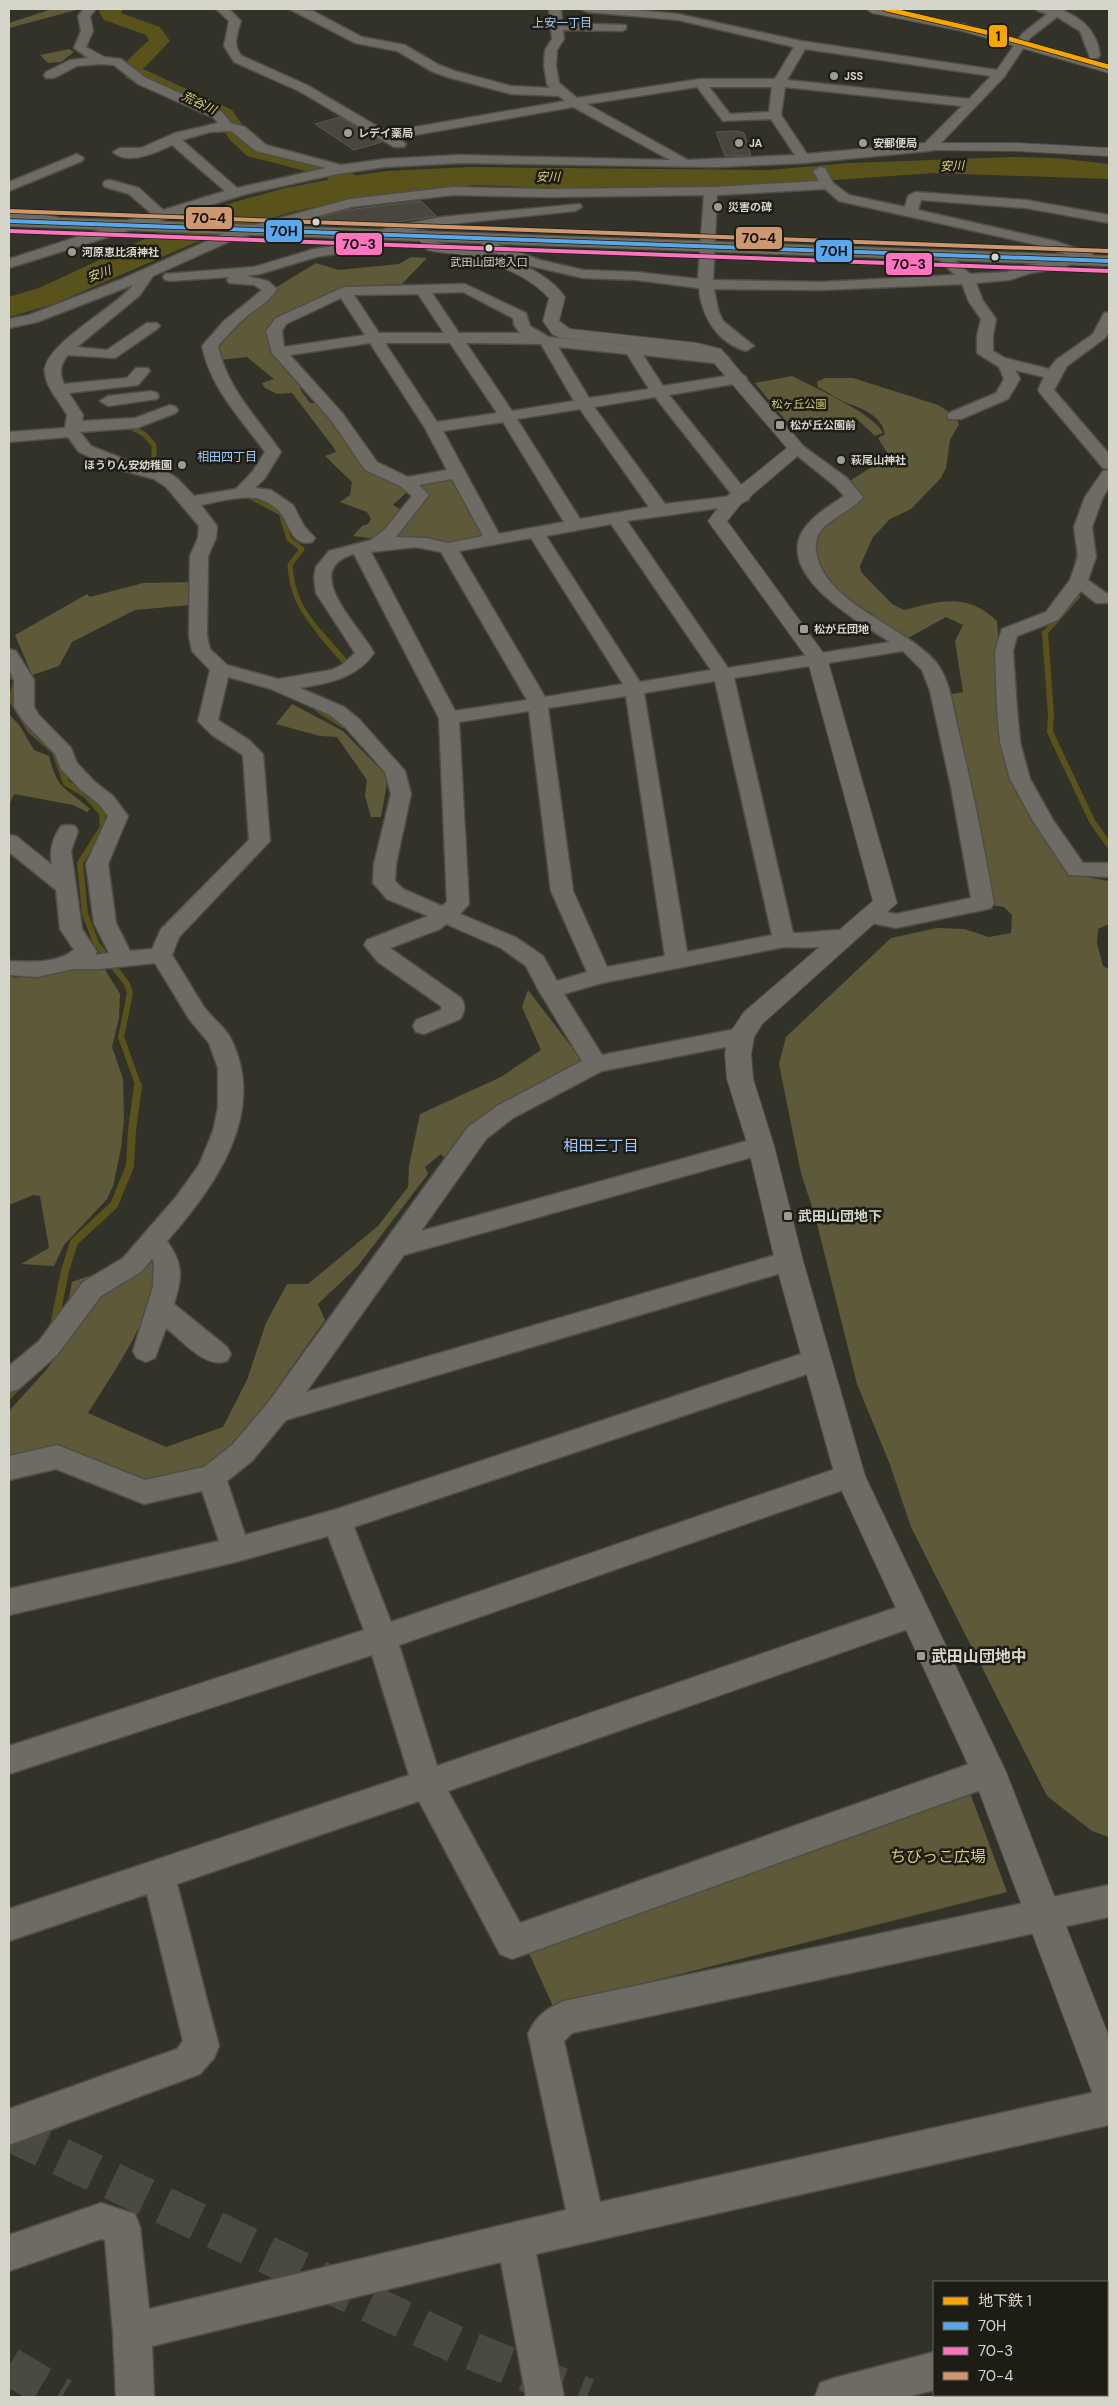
<svg xmlns="http://www.w3.org/2000/svg" width="1118" height="2406" viewBox="0 0 1118 2406" font-family="'DM Sans','Noto Sans JP',sans-serif">
<style>
.green{fill:#5e5a39}
.water{fill:#59531b}
.pier{fill:#333229}
.lines{fill:none;stroke-linecap:round;stroke-linejoin:round}
.stream-far2{stroke:#59531b;stroke-width:5}
.stream-far1{stroke:#59531b;stroke-width:6}
.stream{stroke:#59531b;stroke-width:8}
.river{fill:#59531b;fill-rule:evenodd}
.building{fill:#48463e;stroke:#5b5a51}
.motorway-tunnel{stroke:#4b4a41;stroke-width:38;stroke-dasharray:38 19;stroke-linecap:butt}
.minor-casing{stroke:#4f4e46;stroke-width:3}
.tertiary-casing{stroke:#4f4e46;stroke-width:2}
.primary-casing{stroke:#4f4e46;stroke-width:2}
.minor{fill:#6d6b64;fill-rule:evenodd}
.tertiary{fill:#6d6b64;fill-rule:evenodd}
.primary{fill:#6f6e5e;fill-rule:evenodd}
.bus-1-casing{stroke:#1e1d15;stroke-width:5.5}
.bus-2-casing{stroke:#1e1d15;stroke-width:5.5}
.bus-3-casing{stroke:#1e1d15;stroke-width:5.5}
.bus-1{stroke:#5aa8eb;stroke-width:4}
.bus-2{stroke:#fc73be;stroke-width:4}
.bus-3{stroke:#cd976f;stroke-width:4}
.metro-1-casing{stroke:#1e1d15;stroke-width:6}
.metro-1{stroke:#f7a600;stroke-width:4.5}
.poi-dot{fill:#9d9c92;stroke:#1e1d15;stroke-width:2}
.bus-dot{fill:#d6d5ca;stroke:#1e1d15;stroke-width:2}
.labels{text-anchor:middle;stroke-width:5;stroke-linejoin:round;paint-order:stroke}
.far-poi-label{font-size:11px;font-weight:bold;fill:#d6d5ca;stroke:#1e1d15;text-anchor:start}
.far-bus-label{font-size:11px;fill:#d6d5ca;stroke:#1e1d15}
.far-park-label{font-size:11px;fill:#d6cb74;stroke:#1e1d15}
.far-neighbourhood-label{font-size:12px;fill:#a0caf9;stroke:#1e1d15}
.far-water-label{font-size:12px;font-style:italic;fill:#ddd27b;stroke:#1e1d15}
.poi-label{font-size:14px;font-weight:bold;fill:#d6d5ca;stroke:#1e1d15;text-anchor:start}
.neighbourhood-label{font-size:15px;fill:#a0caf9;stroke:#1e1d15}
.near-poi-label{font-size:16px;font-weight:bold;fill:#d6d5ca;stroke:#1e1d15;text-anchor:start}
.near-park-label{font-size:16px;fill:#d6cb74;stroke:#1e1d15}
.line-badge{stroke:#1e1d15;stroke-width:2}
.pale-badge-label{font-size:14px;text-anchor:middle;font-weight:bold;fill:#111}
</style>
<rect width="100%" height="100%" fill="#333229"/>
<g class="green">
<polygon points="52,9 80,9 9,28 9,23"/>
<polygon points="69,49 74,52 61,62 48,63 40,55"/>
<polygon points="411,257 427,258 399,287 344,291 298,312 274,331 306,386 300,389 310,403 319,403 375,475 401,483 407,492 393,505 403,511 376,539 353,536 362,526 368,524 371,519 367,512 340,502 350,495 352,482 325,456 336,452 334,448 292,393 277,394 265,388 262,383 274,379 247,357 220,360 217,353 218,345 275,288 316,263 339,270 399,264"/>
<path d="M792 376C813 387 875 414 883 433L875 436 857 419 791 427 755 383Z"/>
<path d="M825 378H853L938 405 955 416 959 424 950 440 946 468 941 478 911 509 890 519 873 537 860 566 861 572 892 604 904 610C940 601 967 592 997 621L1008 777 1068 874 1109 881V924L1098 929 1097 943 1103 966 1109 969V1837L1092 1831 1047 1796 911 1527 889 1462 857 1384 815 1216 801 1173 779 1064 786 1037 891 938 937 928 964 929 989 937 1011 933 1012 915 1004 907 990 905 952 694 963 692 955 641 963 625 946 617 906 639 858 607 821 578 813 536 859 494 848 482 889 456 878 438 885 434C881 415 863 409 847 403 837 399 828 392 818 387L817 382Z"/>
<polygon points="451,476 485,540 453,546 385,542 426,495 413,483"/>
<polygon points="193,582 190,605 135,610 72,642 59,666 32,675 15,635 87,594 90,597 143,583"/>
<polygon points="292,704 343,731 388,777 381,817 371,817 365,796 367,780 337,737 320,736 276,724"/>
<path d="M9 714 20 726 34 750 49 756C58 792 66 787 90 809L87 812 73 805 14 794 9 805Z"/>
<polygon points="63,968 104,968 120,994 119,1018 112,1047 123,1079 124,1120 121,1148 113,1186 107,1199 64,1245 54,1266 21,1264 49,1248 40,1196 33,1195 9,1205 9,975 15,978"/>
<path d="M528 990 584 1063 446 1160 441 1154 425 1167 428 1174 357 1267 318 1304 325 1320 240 1440 209 1473 146 1479 98 1467 62 1447 29 1451 9 1457V1411L48 1368 59 1350 72 1282 114 1267 153 1261 160 1268C149 1322 117 1367 88 1413L166 1447 223 1427 247 1380 266 1323 287 1284H308L378 1226 408 1187 409 1166 420 1114 501 1077 541 1050 522 1007Z"/>
<polygon points="969,1790 1007,1892 553,2006 527,1949"/>
</g>
<polygon class="water" points="1013,157 1055,158 1109,164 1109,179 934,173 764,185 576,189 476,185 417,190 355,198 288,213 194,243 54,304 9,317 9,297 39,288 207,210 281,189 332,179 386,171 469,167 769,170 850,163"/>
<polygon class="pier" points="152,233 220,236 211,239 144,237"/>
<g class="lines">
<g class="stream-far2">
<polyline points="127,425 144,434 154,445 154,466 168,475"/>
<path d="M245 494 281 513 289 539 302 549 290 565C292 596 302 611 321 634"/>
<polyline points="1075,571 1080,546"/>
<polyline points="1044,634 1078,596 1077,585"/>
</g>
<g class="stream-far1">
<polyline points="320,633 347,664 341,667"/>
<polyline points="1045,633 1051,714 1050,732 1092,821 1109,845"/>
<polyline points="9,674 17,680 11,699 30,730 55,752 66,783 86,795 102,813 103,827 80,863 85,914 96,943 127,984 130,993 121,1037 139,1087"/>
<polyline points="319,710 343,725"/>
</g>
<g class="stream">
<polyline points="54,1326 65,1271 74,1242 114,1205 130,1166 132,1130 138,1086"/>
<polyline points="9,1395 18,1385"/>
</g>
<polygon class="river" points="101,9 123,9 121,13 160,27 170,41 143,69 232,110 246,130 263,146 337,165 364,180 368,185 364,190 356,192 348,190 321,175 247,156 230,140 216,120 126,78 121,69 129,59 149,40 146,35 104,20 99,12"/>
</g>
<g class="building">
<polygon points="340,117 382,142 354,150 315,124"/>
<polygon points="737,131 744,133 751,155 725,156 716,132"/>
<polygon points="421,201 436,216 373,226 321,224 320,217 346,210"/>
</g>
<g class="lines">
<g class="motorway-tunnel">
<polyline points="9,2132 459,2346 587,2397"/>
<polyline points="9,2366 62,2397"/>
</g>
<defs>
<g id="minor">
<path d="M84 9H96L90 16 93 31 86 47 104 57 121 59 146 78 222 112 231 123 245 127 266 145 341 165 385 159 460 155 670 160 573 107 398 138 406 144 404 147H394L299 91 234 62 224 46 229 21 216 9H229L241 21C237 34 232 46 242 56L307 85 387 132 565 101 559 96 511 94 447 77 431 71 397 51 355 43 289 9 313 11 362 37 405 45 439 65 455 71 511 86 550 88 547 84 544 66 545 50 552 39 549 9H561L562 23 626 25V29L622 31 563 30 564 39 557 50 556 66 559 83 577 98 700 79H775L794 47 678 20 587 12 581 9H623L678 14 801 41 997 70 1022 34 1047 14 1038 11 1036 9H1066L1064 11C1085 20 1097 33 1100 55L1098 58H1090L1080 31 1057 17 1030 38 1004 77 934 150 929 151 804 163 716 167 460 163 385 167 337 174 246 194 9 268V259L151 213 129 194 105 187 103 184 105 181 110 180 139 188 163 210 225 191 172 145C158 152 127 166 113 152L120 148H141L175 133 218 123 214 118 138 84 114 65 101 64 77 66 54 78H46L44 75 46 72 70 60 88 58 74 48 81 31 78 16ZM805 49 991 76 969 99 787 80ZM697 87 723 121 771 119 795 155 688 160 587 104ZM709 87H772L769 112 730 114ZM785 87 962 106 925 143 807 154 781 115ZM231 131 256 151 326 168 237 188 182 140 210 132Z"/>
<polygon points="77,154 84,158 82,161 9,191 9,182"/>
<path d="M820 167 825 168 833 183 849 195 905 207 908 196 915 192 1026 200 1109 215V223L1026 208 921 200 918 210 1055 241 1092 254 1094 257 1092 260 1087 261 1075 258 1074 262 1062 268 1031 273 1009 280 976 283 983 301 996 319 993 336V351L1005 358 1049 369 1056 360 1093 334 1104 313 1109 312V332L1105 338 1067 366 1054 390 1109 454V469L1103 468 1040 393 1038 390 1044 377 1015 370 1020 379 1008 399 961 419H949L947 416 949 413 996 393 1004 379 999 367 977 353V336L981 319 969 302 962 284 822 290 714 289 718 310 723 321 754 346 746 351C717 343 701 315 699 288L636 280 583 278 531 266 489 251 476 237 478 234H488L499 245 540 260 583 270 636 272 698 279 704 195 550 197 453 195 351 207 235 239 153 276 140 295 77 347 107 350 147 323H157L160 326 157 329 115 358 68 355C60 365 59 372 64 384L127 378 136 368H148L150 371 138 385 69 393 83 415 82 421 135 418 170 405 176 407 178 410 176 413 137 428 80 432 91 446 129 461 166 471 178 479 194 496 236 489 253 471 265 452C240 417 211 389 202 346L224 321 262 290 254 285 229 283 227 280 229 277 170 281 165 280 163 277 165 274 254 267 314 249 341 245 387 228 441 217 580 204 582 207 575 211 441 225 396 234 349 252 316 257 260 274 246 276 268 281 277 289C270 301 259 307 248 315 237 325 227 335 218 346 227 389 257 417 281 452L265 478 255 488 271 490 293 505 304 526 315 538 312 542C290 547 290 522 279 511 275 507 268 502 262 500 249 493 216 502 201 505L217 526 216 538 208 556 207 636 210 649 227 665 278 679 331 670 342 665 355 653 316 593 314 577 316 567 329 551 371 540 384 530 412 496 400 486 365 470 331 420 272 353 266 331 276 318 344 287 465 284 526 313 530 326 549 337 727 356 730 359 727 362 722 364 643 355 663 386 739 374 745 376 747 379 745 382 669 395 750 496 748 500 733 506 627 521 728 668 890 642C861 623 780 579 801 534 810 517 828 507 844 496L835 486 789 449 791 446H803L847 478 863 497C849 516 812 521 816 551 823 603 903 625 935 661 949 677 953 705 957 725 972 784 983 843 994 903L991 908 983 910 896 928 862 921 859 916 862 911 870 909 896 914 971 898 951 787 930 691 922 670 903 651 734 678 793 933C812 934 834 927 852 932L855 937 852 942C829 948 807 948 784 947L602 983 564 994 602 1055 741 1028 749 1030 753 1036 749 1042 741 1044 602 1071 513 1118 486 1139 421 1231 761 1137 770 1140 773 1146 770 1152 404 1255 306 1392 789 1251 798 1254 802 1261 798 1268 286 1420 252 1461 227 1481 245 1535 337 1509 816 1349 825 1352 829 1360 825 1368 354 1527 391 1622 850 1464 860 1468 864 1476 860 1484 399 1645 437 1766 915 1601 925 1605 930 1614 925 1623 448 1791 520 1923 989 1757 1000 1762 1005 1772 1000 1782 989 1787 512 1959 500 1954 419 1801 177 1884 219 2046 214 2058 200 2074 9 2145V2109L177 2049 183 2041 147 1894 9 1941V1909L409 1775 372 1655 9 1774V1746L364 1630 328 1536 236 1562 9 1615V1589L219 1541 202 1491 144 1504 56 1469 9 1480V1456L57 1445 145 1480 204 1467 232 1445 267 1404 468 1127 497 1106 582 1061 539 991 526 966 501 948 446 924 440 929 390 948 461 998C466 1005 465 1012 460 1019L424 1034 416 1032 413 1026 416 1020 441 1010V1006L378 962 364 945 367 940 428 916 387 899 373 883 374 864 391 794 385 772 345 727 330 715 271 689 228 677 218 720 249 740 263 754 270 841 179 937 172 955C183 972 193 990 204 1007 212 1018 225 1027 231 1039 268 1113 214 1188 167 1241 184 1265 182 1277 174 1304L227 1347 231 1354 227 1361C205 1369 183 1341 166 1328L155 1358 146 1362 137 1358 133 1351 153 1287 154 1262 152 1259 141 1272 101 1296 57 1355 19 1389 9 1392V1366L39 1341 83 1282 123 1258 176 1197 199 1165 213 1131 218 1108V1068L209 1043 189 1019 155 963 99 969H73L37 977 9 975V961C31 962 55 964 74 950L60 929 56 890 9 852V835L16 836 52 865C49 851 52 839 61 826L68 825 75 826 78 831 71 851 82 929 97 952 95 955 109 953 94 923 86 864 108 816 99 804 81 790 61 769 55 754 24 722 14 707V680L9 670V649L16 651 34 680V707L38 714 71 748 77 763 95 782 113 796 128 816 108 864 116 923 130 951 152 949 161 929 249 840 243 755 212 735 198 721 210 670 192 651 189 636 190 556 198 538 199 526 166 487 154 479 117 469 79 452 68 437 9 442V432L65 428 67 415C60 402 47 389 45 374 40 346 117 307 133 285L37 322 9 328V319L29 315 122 279 225 233 350 199 453 187 550 189 713 187 819 181 813 171ZM825 189 839 201 1046 247 1068 255 1053 261 1028 265 1007 272 970 274 945 251 940 250 933 254 955 275 822 282 713 280 717 195ZM463 292 513 318 514 325 520 333H459L432 293ZM418 294 444 333H379L354 295ZM341 298 365 335 284 347 282 331 286 324ZM370 343 425 428 447 470 408 477 377 462 343 414 290 355ZM385 343H450L497 413 437 422ZM466 343 541 344 574 401 512 411ZM558 347 627 354 649 389 589 398ZM655 397 733 496 665 504 594 407ZM580 409 649 507 580 519 517 419ZM503 422 564 522 499 534 443 431ZM452 479 483 536 448 543 426 538 396 537 429 495 419 485ZM611 524 711 670 640 682 546 536ZM531 538 623 684 545 697 459 551ZM416 547 441 552 527 700 455 711 371 552ZM354 554 439 718 447 902 442 906 403 889 395 881 396 864 411 794 405 771 359 719 344 707 300 688C329 683 357 678 374 653 361 627 298 570 354 554ZM715 681 772 935 687 952 644 693ZM626 696 665 956 607 967 573 891 548 708ZM529 711 551 891 587 972 557 981 543 956 517 938 460 914 469 904 459 722Z"/>
<polygon points="9,210 57,217 64,221 57,225 9,218"/>
<polygon points="151,391 157,393 159,396 157,399 108,406 100,401 108,396"/>
<polygon points="1109,470 1109,487 1103,497 1092,527 1096,557 1088,580 1106,593 1109,593 1109,603 1096,603 1081,591 1058,620 1017,636 1013,651 1017,709 1020,742 1030,779 1053,820 1083,863 1109,863 1109,877 1069,875 1033,821 1010,779 1000,742 997,709 995,651 1002,629 1046,612 1070,580 1078,557 1074,527 1085,497 1103,471"/>
<path d="M1109 1885V1917L572 2033 564 2041 600 2202 1109 2089V2125L536 2254 564 2397H526L501 2262 152 2346 154 2397H116L113 2332 105 2240 101 2239 9 2271V2235L101 2203 135 2214 140 2227 149 2309 566 2210 528 2034C535 2017 547 2008 564 2001Z"/>
<rect x="1107" y="2307" width="2" height="38"/>
<polygon points="934,2352 934,2390 907,2397 815,2397 820,2383 834,2378"/>
</g>
<g id="tertiary">
<polygon points="929,143 1015,143 1109,148 1109,156 1015,151 924,150 922,147"/>
<path d="M424 231 429 233 438 243C478 248 541 262 565 297L559 321 570 329 697 343 721 349 806 449 740 505 727 521 827 658 897 903 762 1024 754 1037 751 1054 753 1079 774 1146 803 1261 865 1476 1006 1772 1109 2037V2105L1095 2100 973 1775 835 1476 775 1261 748 1146 727 1079 725 1054 728 1036 744 1012 873 901 807 658 708 521 726 497 787 448 709 357 696 353 560 338 552 334 543 321 549 298C529 276 495 263 466 256 454 253 440 253 427 250L416 236Z"/>
</g>
<g id="primary">
<polygon points="866,9 889,9 964,24 1109,65 1109,73 962,31 872,13"/>
<polygon points="9,216 1109,256 1109,266 9,226"/>
</g>
</defs>
<use href="#minor" class="minor-casing"/>
<use href="#tertiary" class="tertiary-casing"/>
<use href="#primary" class="primary-casing"/>
<use href="#minor" class="minor"/>
<use href="#tertiary" class="tertiary"/>
<use href="#primary" class="primary"/>
<defs>
<polyline id="bus-1" points="9,221 1109,261"/>
<polyline id="bus-2" points="9,231 1109,271"/>
<polyline id="bus-3" points="9,211 1109,251"/>
</defs>
<use href="#bus-1" class="bus-1-casing"/>
<use href="#bus-2" class="bus-2-casing"/>
<use href="#bus-3" class="bus-3-casing"/>
<use href="#bus-1" class="bus-1"/>
<use href="#bus-2" class="bus-2"/>
<use href="#bus-3" class="bus-3"/>
<defs>
<polyline id="metro-1" points="886,9 985,32 1109,67"/>
</defs>
<use href="#metro-1" class="metro-1-casing"/>
<use href="#metro-1" class="metro-1"/>
</g>
<g class="poi-dot">
<circle cx="834" cy="76" r="5"/>
<circle cx="348" cy="133" r="5"/>
<circle cx="739" cy="143" r="5"/>
<circle cx="863" cy="143" r="5"/>
<circle cx="718" cy="207" r="5"/>
<circle cx="72" cy="252" r="5"/>
<rect x="775" y="420" width="10" height="10" rx="2.5"/>
<circle cx="841" cy="460" r="5"/>
<circle cx="182" cy="465" r="5"/>
<rect x="799" y="624" width="10" height="10" rx="2.5"/>
<rect x="783" y="1211" width="10" height="10" rx="2.5"/>
<rect x="916" y="1651" width="10" height="10" rx="2.5"/>
</g>
<g class="bus-dot">
<circle cx="316" cy="222" r="4.5"/>
<circle cx="489" cy="248" r="4.5"/>
<circle cx="995" cy="257" r="4.5"/>
</g>
<g class="labels">
<g class="far-poi-label">
<text x="844" y="80">JSS</text>
<text x="358" y="137">レデイ薬局</text>
<text x="749" y="147">JA</text>
<text x="873" y="147">安郵便局</text>
<text x="728" y="211">災害の碑</text>
<text x="82" y="256">河原恵比須神社</text>
<text x="790" y="429">松が丘公園前</text>
<text x="851" y="464">萩尾山神社</text>
<text x="172" y="469" text-anchor="end">ほうりん安幼稚園</text>
<text x="814" y="633">松が丘団地</text>
</g>
<g class="far-bus-label">
<text x="489" y="266">武田山団地入口</text>
</g>
<g class="far-park-label">
<text x="799" y="408">松ヶ丘公園</text>
</g>
<g class="far-neighbourhood-label">
<text x="562" y="27">上安一丁目</text>
<text x="227" y="461">相田四丁目</text>
</g>
<g class="far-water-label">
<text transform="translate(199 103) rotate(25)" y="4">荒谷川</text>
<text transform="translate(952 166) rotate(-2)" y="4">安川</text>
<text x="548" y="181">安川</text>
<text transform="translate(99 274) rotate(-21)" y="4">安川</text>
</g>
<g class="poi-label">
<text x="798" y="1221">武田山団地下</text>
</g>
<g class="neighbourhood-label">
<text x="601" y="1151">相田三丁目</text>
</g>
<g class="near-poi-label">
<text x="931" y="1662">武田山団地中</text>
</g>
<g class="near-park-label">
<text x="938" y="1862">ちびっこ広場</text>
</g>
</g>
<g class="line-badge">
<rect x="988" y="24" width="20" height="24" rx="5" fill="#f7a600"/>
<rect x="185" y="206" width="48" height="24" rx="5" fill="#cd976f"/>
<rect x="265" y="219" width="38" height="24" rx="5" fill="#5aa8eb"/>
<rect x="735" y="226" width="48" height="24" rx="5" fill="#cd976f"/>
<rect x="335" y="232" width="48" height="24" rx="5" fill="#fc73be"/>
<rect x="815" y="239" width="38" height="24" rx="5" fill="#5aa8eb"/>
<rect x="885" y="252" width="48" height="24" rx="5" fill="#fc73be"/>
</g>
<g class="pale-badge-label">
<text x="998" y="41">1</text>
<text x="209" y="223">70-4</text>
<text x="284" y="236">70H</text>
<text x="759" y="243">70-4</text>
<text x="359" y="249">70-3</text>
<text x="834" y="256">70H</text>
<text x="909" y="269">70-3</text>
</g>
<rect width="1118" height="2406" fill="none" stroke="#d6d5ca" stroke-width="20"/>
<rect x="933" y="2281" width="175" height="115" fill="#1e1d15" stroke="#68675d"/>
<rect x="943" y="2297" width="25" height="8" fill="#f7a600" stroke="#68675d"/>
<text x="978" y="2306" font-size="15" fill="#d6d5ca">地下鉄 1</text>
<rect x="943" y="2322" width="25" height="8" fill="#5aa8eb" stroke="#68675d"/>
<text x="978" y="2331" font-size="15" fill="#d6d5ca">70H</text>
<rect x="943" y="2347" width="25" height="8" fill="#fc73be" stroke="#68675d"/>
<text x="978" y="2356" font-size="15" fill="#d6d5ca">70-3</text>
<rect x="943" y="2372" width="25" height="8" fill="#cd976f" stroke="#68675d"/>
<text x="978" y="2381" font-size="15" fill="#d6d5ca">70-4</text>
</svg>
